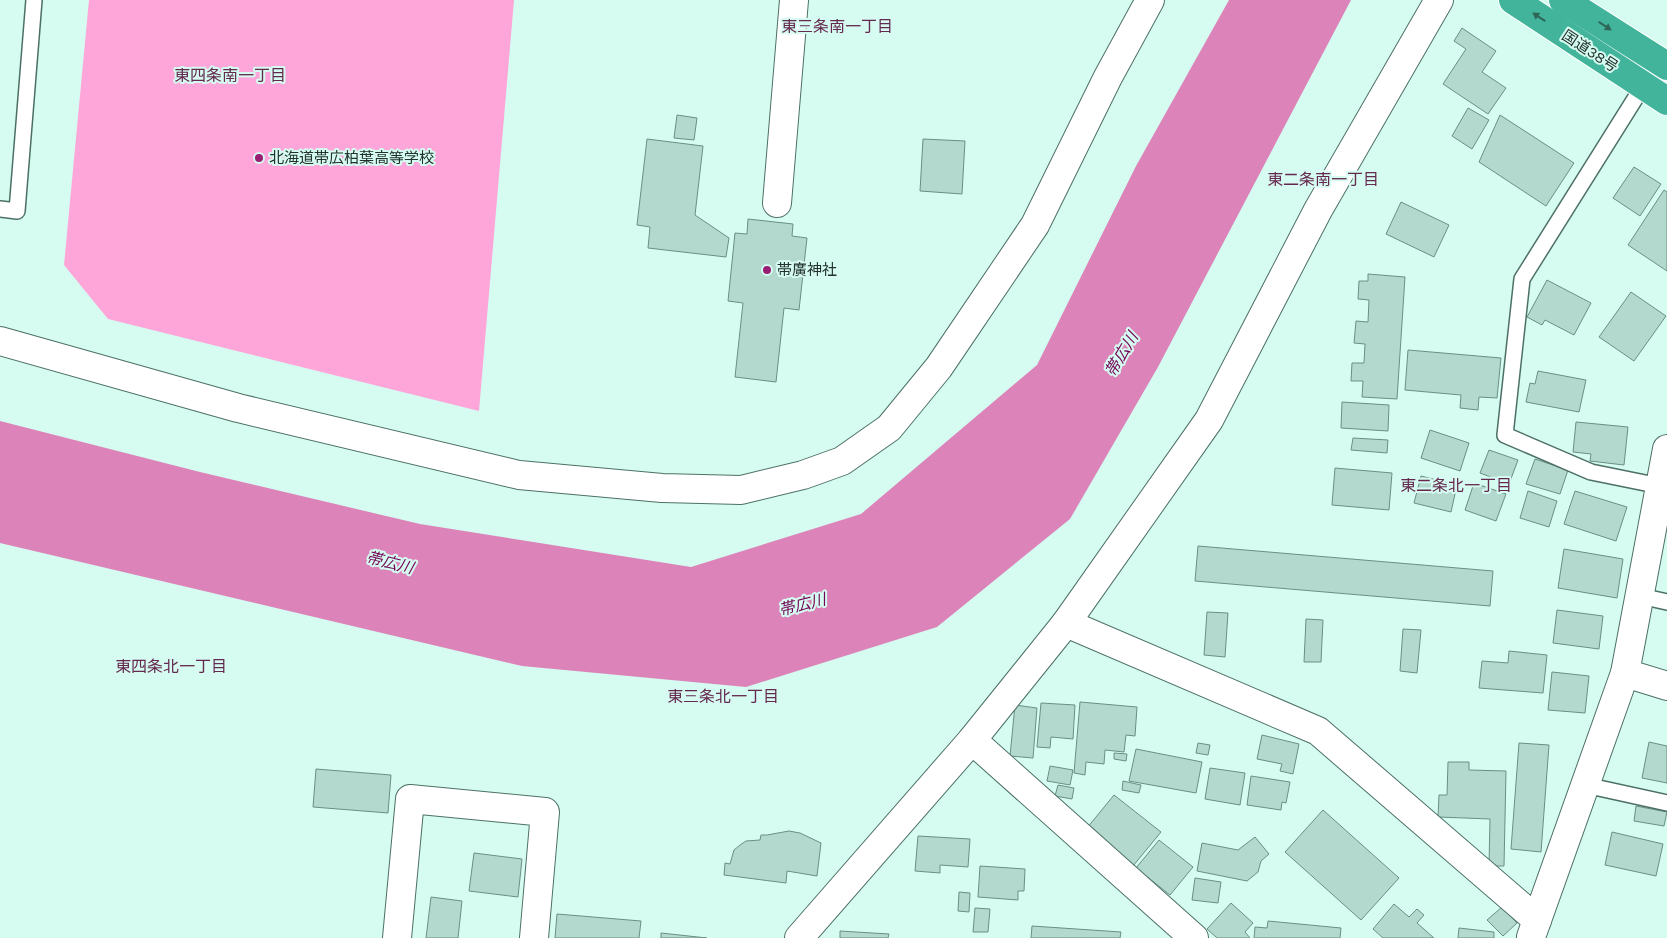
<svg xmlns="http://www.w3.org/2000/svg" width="1667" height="938" viewBox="0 0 1667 938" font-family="Karla,'Noto Sans JP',sans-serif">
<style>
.green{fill:#fea6da}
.water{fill:#dc84b9}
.building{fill:#b3d9ce;stroke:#6a8e84}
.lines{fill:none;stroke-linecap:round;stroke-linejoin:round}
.lane-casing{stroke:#4d7066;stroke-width:18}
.street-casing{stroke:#4d7066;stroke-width:30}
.highway-casing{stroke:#fff;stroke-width:30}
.lane{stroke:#fff;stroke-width:15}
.street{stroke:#fff;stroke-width:28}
.highway{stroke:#41b49b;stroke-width:28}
.oneway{fill:#2e6558}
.poi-dot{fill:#9a1d74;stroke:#d6fcf1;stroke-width:2}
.labels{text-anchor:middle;stroke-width:4;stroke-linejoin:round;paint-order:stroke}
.street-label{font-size:15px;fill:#22312c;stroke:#d6fcf1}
.poi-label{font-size:15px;fill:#22312c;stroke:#d6fcf1;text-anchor:start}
.neighbourhood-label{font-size:16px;fill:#65284f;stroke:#d6fcf1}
.water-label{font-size:16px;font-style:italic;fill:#740455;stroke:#d6fcf1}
</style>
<rect width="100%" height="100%" fill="#d6fcf1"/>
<polygon class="green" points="89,0 514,0 479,411 108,319 64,265"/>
<polygon class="water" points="1229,0 1351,0 1158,367 1070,519 937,627 746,687 522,666 0,543 0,421 200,472 420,524 691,567 861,514 1037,365 1136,166"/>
<g class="building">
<polygon points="1462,28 1496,51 1482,72 1506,88 1488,114 1443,84 1466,49 1454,41"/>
<polygon points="1468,108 1489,120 1472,149 1452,136"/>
<polygon points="677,115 697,118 694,140 674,138"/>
<polygon points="1500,115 1574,163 1546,206 1479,162"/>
<polygon points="647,139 703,146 695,215 729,238 726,257 648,248 650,227 637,225"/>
<polygon points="923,139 965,141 962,194 920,191"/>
<polygon points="1634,167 1661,184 1640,216 1613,198"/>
<polygon points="1664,190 1667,192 1667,271 1628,245"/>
<polygon points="1401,202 1449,225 1434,257 1386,234"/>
<polygon points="748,219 793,224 792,236 807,238 799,310 784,308 776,382 735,377 743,303 728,301 735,233 747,234"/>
<polygon points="1368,274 1405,277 1397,399 1362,397 1363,381 1351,381 1352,363 1364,363 1365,344 1354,343 1356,321 1368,322 1369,300 1358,299 1359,281 1368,281"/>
<polygon points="1547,280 1591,303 1574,335 1545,320 1542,325 1527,317"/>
<polygon points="1631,292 1666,316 1634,361 1599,337"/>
<polygon points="1408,350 1501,358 1497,398 1479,397 1478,410 1460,408 1461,395 1405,390"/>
<polygon points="1538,371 1586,380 1579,412 1526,402 1530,383 1535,384"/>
<polygon points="1342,402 1389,405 1388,431 1341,428"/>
<polygon points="1576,422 1628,427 1624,465 1590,461 1591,454 1573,452"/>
<polygon points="1430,430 1469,443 1460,471 1421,458"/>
<polygon points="1353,438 1388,440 1387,453 1351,450"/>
<polygon points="1489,450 1518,460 1509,484 1480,473"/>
<polygon points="1535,459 1568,470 1560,494 1526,484"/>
<polygon points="1335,468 1392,473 1389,510 1332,505"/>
<polygon points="1421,476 1457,485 1451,512 1414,503"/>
<polygon points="1474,483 1506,494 1496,521 1465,510"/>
<polygon points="1528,491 1557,501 1549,527 1520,518"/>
<polygon points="1575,491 1627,507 1616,541 1564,524"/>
<polygon points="1198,546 1493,571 1490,606 1195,581"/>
<polygon points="1564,549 1623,559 1617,598 1558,588"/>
<polygon points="1557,610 1603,616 1599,649 1553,643"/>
<polygon points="1207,612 1228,613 1225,657 1204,655"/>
<polygon points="1306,619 1323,620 1321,662 1304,662"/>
<polygon points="1403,629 1421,630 1417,673 1400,671"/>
<polygon points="1509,651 1547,655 1543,693 1479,688 1482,661 1508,663"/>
<polygon points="1552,672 1589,676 1585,713 1548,710"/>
<polygon points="1080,702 1137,707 1135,736 1126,735 1124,752 1105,750 1104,764 1086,762 1085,775 1074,773"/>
<polygon points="1041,703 1075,705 1073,739 1051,737 1050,748 1037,747"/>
<polygon points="1015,705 1037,708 1033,758 1010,756"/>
<polygon points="1262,735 1299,744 1293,774 1280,771 1282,764 1257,759"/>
<polygon points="1649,742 1667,746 1667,783 1642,778"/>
<polygon points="1198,743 1210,745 1208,755 1196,753"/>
<polygon points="1519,743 1549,745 1541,852 1511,849"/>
<polygon points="1136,749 1202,762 1196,793 1129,781"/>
<polygon points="1114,753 1127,754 1126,761 1114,759"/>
<polygon points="1448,762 1469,762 1469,770 1506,771 1504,866 1489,866 1490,819 1438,817 1439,795 1447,795"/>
<polygon points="1050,766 1073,770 1070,785 1047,781"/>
<polygon points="1210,768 1245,773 1240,805 1205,799"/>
<polygon points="316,769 391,775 388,813 313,807"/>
<polygon points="1251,776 1290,782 1286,803 1282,802 1281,810 1247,805"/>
<polygon points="1123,781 1141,785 1139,793 1122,790"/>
<polygon points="1058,785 1074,788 1072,799 1055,796"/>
<polygon points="1114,795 1161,832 1133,866 1087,828"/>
<polygon points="1636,806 1667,812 1664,826 1634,821"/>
<polygon points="1323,810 1399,878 1361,920 1285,852"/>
<polygon points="789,831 800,833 821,843 817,876 787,871 786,883 724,875 725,863 730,864 734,850 740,845 746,841 760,840 761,835 767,835"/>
<polygon points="1612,832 1663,844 1656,876 1605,865"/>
<polygon points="918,836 970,839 968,867 940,865 940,873 915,871"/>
<polygon points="1255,837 1269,854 1261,861 1258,872 1247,881 1197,871 1202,843 1238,850"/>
<polygon points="1159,840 1193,867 1170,895 1136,868"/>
<polygon points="474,853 522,859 518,897 469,891"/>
<polygon points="980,866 1025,869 1024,891 1018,891 1018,900 978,897"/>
<polygon points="1195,878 1221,882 1218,903 1192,900"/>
<polygon points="959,892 970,893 969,912 958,911"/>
<polygon points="431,897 462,901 458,938 426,938"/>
<polygon points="1231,903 1253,923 1245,932 1250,938 1217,938 1207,929"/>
<polygon points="1394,904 1409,917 1417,909 1424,915 1417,923 1434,938 1383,938 1373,929"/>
<polygon points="1502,907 1517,923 1503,936 1487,920"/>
<polygon points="975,908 990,909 988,932 973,932"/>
<polygon points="557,914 641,921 639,938 555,938"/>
<polygon points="1268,921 1341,928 1340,938 1254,938 1255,927 1267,928"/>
<polygon points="1032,926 1121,932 1120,938 1031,938"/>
<polygon points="1459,928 1494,932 1494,938 1458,938"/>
<polygon points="840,931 889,934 888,938 840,938"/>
<polygon points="661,933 707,938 661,938"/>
</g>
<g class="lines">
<defs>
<g id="lane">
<polyline points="1643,86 1522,279 1505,435 1591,472 1660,486"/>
<polyline points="0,209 17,211 34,0"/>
<polyline points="1640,596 1667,602"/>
<polyline points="1585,785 1667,803"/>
</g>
<g id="street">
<polyline points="777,203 794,0"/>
<polyline points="0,341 238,408 519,475 662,488 741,490 803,475 842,461 889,428 939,367 1035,225 1108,77 1150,0"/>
<polyline points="1066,623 1318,731 1537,920"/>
<polyline points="1625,673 1667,686"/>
<polyline points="972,740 1194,938"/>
<polyline points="1531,937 1625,673 1667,449"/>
<polyline points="397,938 410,799 545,812 534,938"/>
<polyline points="799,938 972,740 1066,623 1209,420 1318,210 1439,0"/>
</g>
<g id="highway">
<polyline points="1513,0 1667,101"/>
<polyline points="1563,0 1667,66"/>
</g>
</defs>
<use href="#lane" class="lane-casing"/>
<use href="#street" class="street-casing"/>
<use href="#highway" class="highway-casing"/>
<use href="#lane" class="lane"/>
<use href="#street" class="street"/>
<use href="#highway" class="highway"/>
</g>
<defs><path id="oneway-solid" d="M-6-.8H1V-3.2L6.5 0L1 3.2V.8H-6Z" transform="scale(1.25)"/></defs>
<g class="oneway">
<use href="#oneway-solid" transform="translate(1539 17) rotate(-147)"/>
<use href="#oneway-solid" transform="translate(1605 26) rotate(33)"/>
</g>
<g class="poi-dot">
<circle cx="259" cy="158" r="5"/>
<circle cx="767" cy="270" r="5"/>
</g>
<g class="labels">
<g class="street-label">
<text transform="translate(1590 51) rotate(33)" y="5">国道38号</text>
</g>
<g class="poi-label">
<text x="269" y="163">北海道帯広柏葉高等学校</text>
<text x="777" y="275">帯廣神社</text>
</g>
<g class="neighbourhood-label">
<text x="837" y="32">東三条南一丁目</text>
<text x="230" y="81">東四条南一丁目</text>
<text x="1323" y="185">東二条南一丁目</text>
<text x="1456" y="491">東二条北一丁目</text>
<text x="171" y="672">東四条北一丁目</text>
<text x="723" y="702">東三条北一丁目</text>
</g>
<g class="water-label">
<text transform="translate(1121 354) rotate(-59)" y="6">帯広川</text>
<text transform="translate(390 562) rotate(14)" y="6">帯広川</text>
<text transform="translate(802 604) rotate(-14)" y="6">帯広川</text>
</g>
</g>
</svg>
